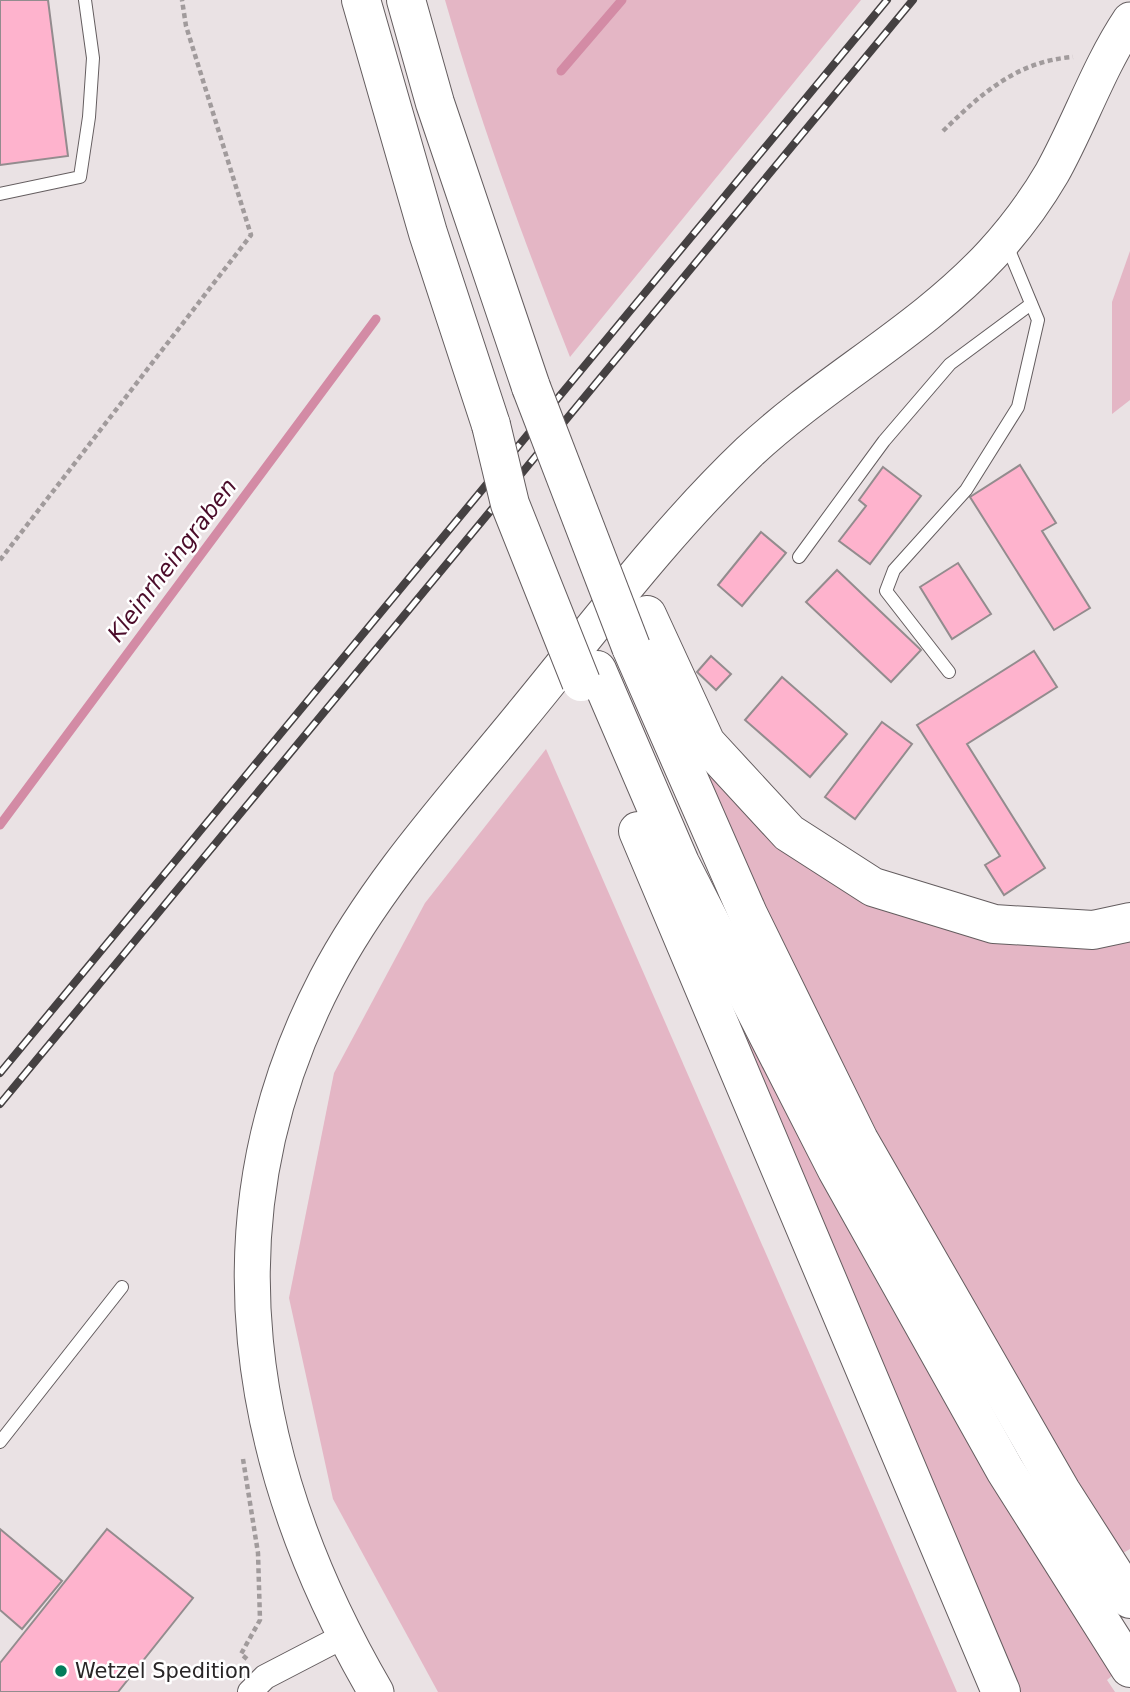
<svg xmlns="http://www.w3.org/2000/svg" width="1130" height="1692" font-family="'DejaVu Sans',sans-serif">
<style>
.green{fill:#e4b6c5}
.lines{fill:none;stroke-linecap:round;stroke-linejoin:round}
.stream{stroke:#d38ba5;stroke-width:9}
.building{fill:#feb3cd;stroke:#938c8e;stroke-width:2}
.lane-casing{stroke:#645d5f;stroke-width:14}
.street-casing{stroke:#645d5f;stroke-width:26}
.secondary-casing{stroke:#645d5f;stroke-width:37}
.highway-casing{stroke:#645d5f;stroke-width:40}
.path{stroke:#a19b9c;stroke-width:4.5;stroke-dasharray:5 3.5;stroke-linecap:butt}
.lane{stroke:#fff;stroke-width:12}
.street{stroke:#fff;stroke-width:24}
.secondary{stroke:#fff;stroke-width:35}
.highway{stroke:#fff;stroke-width:38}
.rail-casing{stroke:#454142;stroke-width:8}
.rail{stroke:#fff;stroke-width:5;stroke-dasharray:16;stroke-linecap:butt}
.highway-bridge-casing{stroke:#645d5f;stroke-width:40;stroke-linecap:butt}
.highway-bridge{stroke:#fff;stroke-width:38}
.poi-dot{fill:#017c5a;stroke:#fff;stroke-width:2.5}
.labels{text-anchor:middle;stroke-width:5;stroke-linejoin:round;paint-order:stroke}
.poi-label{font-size:21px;fill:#282526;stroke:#fff;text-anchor:start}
.water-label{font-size:23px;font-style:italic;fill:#4b0c2a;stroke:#fff}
</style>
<rect width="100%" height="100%" fill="#eae2e4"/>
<!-- green -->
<g class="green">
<path d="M445 0H861L570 357C523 239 480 122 445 0Z"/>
<polygon points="1130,251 1130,400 1112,414 1112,302"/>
<polygon points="546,749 957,1692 438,1692 333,1499 289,1298 334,1073 425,903"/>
<path d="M698 757 805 864 1130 937V1549L1123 1553C1026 1400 935 1244 852 1084 796 977 747 867 698 757Z"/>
<polygon points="702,952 872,1273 977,1458 1113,1675 1107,1680 1115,1692 1015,1692"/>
</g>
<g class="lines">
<!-- stream -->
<g class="stream">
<polyline points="561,71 622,0"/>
<polyline points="0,825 376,319"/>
</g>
</g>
<!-- building -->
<g class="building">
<polygon points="0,0 48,0 68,156 0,165"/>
<polygon points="1020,465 1056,523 1042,531 1090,608 1054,630 970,497"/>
<polygon points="883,467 921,496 870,564 839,541 866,506 859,500"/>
<polygon points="761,532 786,553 742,606 718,585"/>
<polygon points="958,563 991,614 952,639 920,587"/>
<polygon points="837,570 921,650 891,682 806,602"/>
<polygon points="1034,651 1057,687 967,744 1045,868 1004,895 985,865 1000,856 917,725"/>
<polygon points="711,656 731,674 716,690 697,672"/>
<polygon points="782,677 847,734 810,777 745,720"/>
<polygon points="882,722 912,744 855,819 825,797"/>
<polygon points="0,1529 62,1581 22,1629 0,1610"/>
<polygon points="107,1529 193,1598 118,1692 0,1692 0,1663"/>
</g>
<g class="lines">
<!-- lane casing -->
<g class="lane-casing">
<g id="lane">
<polyline points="0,194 80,177 89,117 93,58 85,0"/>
<polyline points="799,557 884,441 950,364 1031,304"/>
<polyline points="949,672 886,591 894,570 966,490 1018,407 1038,320 1006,243"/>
<polyline points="0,1442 122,1287"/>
</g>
</g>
<!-- street casing -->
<g class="street-casing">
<polyline id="street" points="250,1692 265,1677 344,1636"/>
</g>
<!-- secondary casing -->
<g class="secondary-casing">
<path id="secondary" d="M376 1692C245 1467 202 1219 326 980 376 884 451 802 518 720 593 629 664 533 749 452 825 381 921 331 992 254 1015 229 1035 202 1052 173 1080 123 1098 68 1130 20"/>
</g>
<!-- highway casing -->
<g class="highway-casing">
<g id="highway">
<polyline points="361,0 428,233 491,425"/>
<polyline points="406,0 435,103 531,387"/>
<polyline points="647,615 706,743 789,833 873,887 994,924 1093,930 1130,922"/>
<polyline points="631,647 748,914 859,1140 1061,1491 1130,1599"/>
<polyline points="597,670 680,863 837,1170 1005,1470 1130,1668"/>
<polyline points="638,831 1001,1692"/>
</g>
</g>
<!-- path -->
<g class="path">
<path d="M943 131C981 94 1017 61 1073 57"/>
<polyline points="0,560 251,235 186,26 182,0"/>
<polyline points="243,1459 258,1553 260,1620 241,1654 247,1659"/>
</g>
<!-- lane -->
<use href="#lane" class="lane"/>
<!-- street -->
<use href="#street" class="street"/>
<!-- secondary -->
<use href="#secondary" class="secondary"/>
<!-- highway -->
<use href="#highway" class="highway"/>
<!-- rail casing -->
<g class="rail-casing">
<g id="rail">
<polyline points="0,1073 887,0"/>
<polyline points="0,1104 913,0"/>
</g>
</g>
<!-- rail -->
<use href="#rail" class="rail"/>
<!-- highway-bridge casing -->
<g class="highway-bridge-casing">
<g id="highway-bridge">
<polyline points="531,387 631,647"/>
<polyline points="491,425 510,504 581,682"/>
</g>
</g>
<!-- highway-bridge -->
<use href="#highway-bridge" class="highway-bridge"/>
</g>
<!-- markers -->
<circle class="poi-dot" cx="61" cy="1671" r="7"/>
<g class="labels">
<!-- poi labels -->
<g class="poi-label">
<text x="75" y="1678">Wetzel Spedition</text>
</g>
<!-- water labels -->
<g class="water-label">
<text transform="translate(172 560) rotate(-53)" y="8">Kleinrheingraben</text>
</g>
</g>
</svg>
